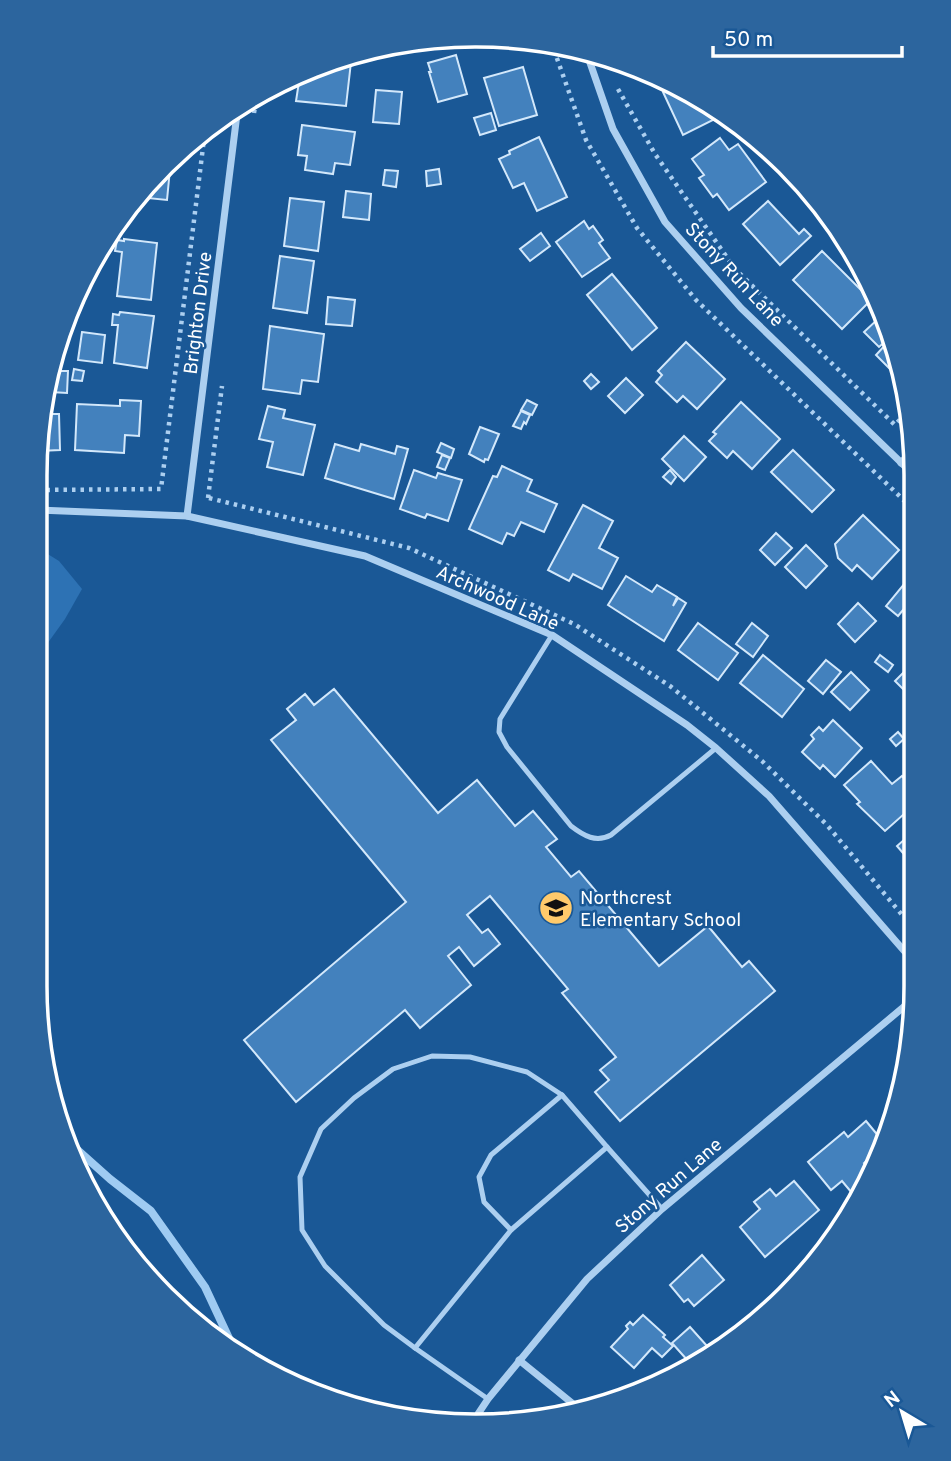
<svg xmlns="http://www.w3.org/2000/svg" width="951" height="1461" font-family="Overpass,sans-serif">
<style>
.green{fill:#2d72b4}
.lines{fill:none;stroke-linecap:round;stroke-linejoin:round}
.stream{stroke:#9fcbf2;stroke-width:8}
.building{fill:#4381bd;stroke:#d3e8fb;stroke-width:2}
.path{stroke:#accff0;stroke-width:4.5;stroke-dasharray:3.5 5;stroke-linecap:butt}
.lane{stroke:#accff0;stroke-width:5}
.street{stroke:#accff0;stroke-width:7}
.labels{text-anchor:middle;stroke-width:5;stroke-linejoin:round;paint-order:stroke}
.street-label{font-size:19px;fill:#fff;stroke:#1a5896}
.poi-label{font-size:19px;fill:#fff;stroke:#1a5896;text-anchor:start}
.rim{fill:none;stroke:#fff;stroke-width:3.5}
</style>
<rect width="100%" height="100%" fill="#1a5896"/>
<!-- green -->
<g class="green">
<polygon points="38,548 59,561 82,589 65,619 37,658"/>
<polygon points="101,1213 143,1252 135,1258 109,1231"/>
</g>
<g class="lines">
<!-- stream -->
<polyline class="stream" points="63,1137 110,1179 151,1211 205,1287 234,1349"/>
</g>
<!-- building -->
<g class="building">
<polygon points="456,55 467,94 438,102 429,72 431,72 428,63"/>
<polygon points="351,62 346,106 296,101 300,75"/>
<polygon points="523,67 537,115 499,126 484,78"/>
<polygon points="669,88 719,117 683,135 663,92"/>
<polygon points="376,90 402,92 399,124 373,122"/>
<polygon points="491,113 496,130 480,135 474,118"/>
<polygon points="302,125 355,132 350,165 335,163 333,174 305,170 307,156 298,155"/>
<polygon points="539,137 567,197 537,211 524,183 513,188 499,159 510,154 509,151"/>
<polygon points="720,138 729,150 738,144 766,182 729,210 717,194 713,197 699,178 704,175 692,159"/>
<polygon points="776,158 785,170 781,173 772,161"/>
<polygon points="166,169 170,169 167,200 137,197 144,185"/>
<polygon points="439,169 441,184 427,186 426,171"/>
<polygon points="385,170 398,171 396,187 383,185"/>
<polygon points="346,191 371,194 369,220 343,217"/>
<polygon points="290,198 324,202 318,251 284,246"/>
<polygon points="768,201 799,234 804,229 811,236 780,265 743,224"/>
<polygon points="584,221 589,229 593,226 603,240 599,243 610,258 582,277 556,242"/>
<polygon points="115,232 112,249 105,248"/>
<polygon points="541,233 550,246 530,261 520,249"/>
<polygon points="124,239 157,243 151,300 117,296 122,252 115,251 117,240 124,241"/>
<polygon points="822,251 871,300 842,329 793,280"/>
<polygon points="280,256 314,261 307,313 273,308"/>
<polygon points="612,274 657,328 632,350 587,295"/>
<polygon points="328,297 355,300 352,326 326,324"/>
<polygon points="120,312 154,316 147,368 114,363 118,325 112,325 113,314 119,315"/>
<polygon points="880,317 887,340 879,347 864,332"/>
<polygon points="270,326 324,334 318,382 302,380 300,394 263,389"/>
<polygon points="82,332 105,335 102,363 78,360"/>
<polygon points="686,342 725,379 697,409 683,396 677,402 656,382 662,375 658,371"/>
<polygon points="887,343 896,375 876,355"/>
<polygon points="74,369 84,371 82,381 72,380"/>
<polygon points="51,371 68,371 67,393 51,392"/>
<polygon points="591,374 599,382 591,389 584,381"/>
<polygon points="626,378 643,395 625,413 608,396"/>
<polygon points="120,400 141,401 139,436 125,435 124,453 75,450 77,404 120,406"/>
<polygon points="527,400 537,405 532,415 521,410"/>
<polygon points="741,402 780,439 752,469 733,451 727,458 709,441 716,434 713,432"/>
<polygon points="268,406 285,410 283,418 315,425 303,475 267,467 273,442 259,439"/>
<polygon points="521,411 530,415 526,424 524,422 521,429 513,426"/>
<polygon points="40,414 59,414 60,450 39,451"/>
<polygon points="480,427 499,434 488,460 485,459 484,462 469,454"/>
<polygon points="684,436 706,457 684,481 662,459"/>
<polygon points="441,443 454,449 451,458 437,452"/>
<polygon points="335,444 359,451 361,444 395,454 397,446 408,449 394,499 325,478"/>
<polygon points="793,450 834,490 812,512 771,472"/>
<polygon points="442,455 450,458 445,470 437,467"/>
<polygon points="502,466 532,480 527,491 557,504 544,532 521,522 514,536 507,533 502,544 469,529 493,476 497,477"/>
<polygon points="414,470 436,478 438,473 462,480 448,521 427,514 425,518 400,509"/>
<polygon points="670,470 676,477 671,484 663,477"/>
<polygon points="583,505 613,521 599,548 618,558 602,589 573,574 569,581 548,570"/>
<polygon points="863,515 899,550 872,579 857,565 852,571 838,558 835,544"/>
<polygon points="776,533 792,548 775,565 760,550"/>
<polygon points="806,545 827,566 806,588 785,567"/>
<polygon points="914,572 914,620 903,610 898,616 886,606"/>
<polygon points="626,576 652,592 657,585 677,597 673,606 678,598 686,603 664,641 608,605"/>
<polygon points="858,603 876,621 855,642 838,624"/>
<polygon points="698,623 738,653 718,680 678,650"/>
<polygon points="752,623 768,636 753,657 736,644"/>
<polygon points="763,655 804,689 782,717 740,683"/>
<polygon points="880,655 893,665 888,672 875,662"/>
<polygon points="826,660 841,672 823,694 808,681"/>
<polygon points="914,662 914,697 912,698 895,681"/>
<polygon points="851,672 869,690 850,710 831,692"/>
<polygon points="334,689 438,813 477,780 515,826 533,811 557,839 546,847 571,877 579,871 659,966 708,926 742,967 749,961 775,991 620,1121 595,1092 609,1080 600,1070 616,1057 562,993 568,989 490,896 467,915 482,933 488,929 500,944 474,966 459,947 448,956 471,985 420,1028 405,1010 296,1102 244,1040 406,902 271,740 296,720 287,709 305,694 314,705"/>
<polygon points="833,720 862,748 835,777 823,765 820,769 802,752 814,739 811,735 819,727 823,731"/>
<polygon points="898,732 904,739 896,746 890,739"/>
<polygon points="871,761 892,784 902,776 913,790 913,797 908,802 912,807 885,831 857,804 860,802 844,785"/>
<polygon points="913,832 913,873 907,862 909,860 897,846"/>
<polygon points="866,1121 885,1144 864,1163 871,1172 866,1181 852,1193 842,1181 831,1190 808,1162 844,1132 848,1137"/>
<polygon points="794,1181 819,1210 765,1257 740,1227 760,1209 754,1202 770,1189 776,1196"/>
<polygon points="702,1255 724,1280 694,1306 688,1299 684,1302 670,1285"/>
<polygon points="643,1315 665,1335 663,1337 673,1346 662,1357 652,1348 634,1368 611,1347 628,1329 626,1326 630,1322 633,1325"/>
<polygon points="690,1327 707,1346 689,1362 672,1343"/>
</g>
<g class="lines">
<!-- path -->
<g class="path">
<polyline points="554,50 586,140 637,228 696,300 915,511"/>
<polyline points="618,89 655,154 735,269 895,425 906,413"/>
<polyline points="254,113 256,100"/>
<polyline points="38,490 161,489 204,139"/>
<polyline points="208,498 222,386"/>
<polyline points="209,498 409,548 574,624 670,686 762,761 827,825 913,928"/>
</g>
<!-- lane -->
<g class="lane">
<path d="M552 635 500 719 499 732 507 747 571 826C584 836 596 843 611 835L716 748"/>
<polyline points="511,1230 484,1202 479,1177 491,1155 562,1095"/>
<polyline points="415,1348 384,1325 325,1266 302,1230 300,1177 321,1129 354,1098 393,1069 432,1056 470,1057 527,1072 562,1095 607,1147"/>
<polyline points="488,1399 415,1348 511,1230 607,1147 662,1209"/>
</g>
<!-- street -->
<g class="street">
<polyline points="587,54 613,129 665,222 741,308 915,476"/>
<polyline points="901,463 915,447"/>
<polyline points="38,510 187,516 365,556 552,635 687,725 716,748 769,796 913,961"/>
<polyline points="187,516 237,114"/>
<polyline points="519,1360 583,1412"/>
<polyline points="472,1423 488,1399 587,1279 662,1209 912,1000"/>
</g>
</g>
<!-- icons -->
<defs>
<g id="school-disc" transform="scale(1.75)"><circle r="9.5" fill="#ffca6b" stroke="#1a5896"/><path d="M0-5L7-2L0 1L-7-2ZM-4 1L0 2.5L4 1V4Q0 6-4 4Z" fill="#111"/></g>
</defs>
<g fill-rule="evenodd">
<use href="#school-disc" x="556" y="908"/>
</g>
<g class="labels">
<!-- street labels -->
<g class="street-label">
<text transform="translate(735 274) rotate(47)" y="7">Stony Run Lane</text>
<text transform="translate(197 313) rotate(-83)" y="7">Brighton Drive</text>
<text transform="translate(498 597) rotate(24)" y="7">Archwood Lane</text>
<text transform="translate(668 1185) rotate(-41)" y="7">Stony Run Lane</text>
</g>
<!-- poi labels -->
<g class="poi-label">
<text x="580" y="904">Northcrest<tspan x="580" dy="22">Elementary School</tspan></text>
</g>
</g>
<!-- crop -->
<path d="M0 0H951V1461H0ZM475 47H476A428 428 0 0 1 904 475V986A428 428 0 0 1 476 1414H475A428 428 0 0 1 47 986V475A428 428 0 0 1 475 47Z" fill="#2c659e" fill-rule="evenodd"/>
<path class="rim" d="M475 47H476A428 428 0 0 1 904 475V986A428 428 0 0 1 476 1414H475A428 428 0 0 1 47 986V475A428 428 0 0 1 475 47Z"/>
<!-- north arrow -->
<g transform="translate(902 1412) rotate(322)" stroke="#1a5896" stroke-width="5" paint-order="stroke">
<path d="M0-5L12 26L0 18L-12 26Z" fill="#ffffff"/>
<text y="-10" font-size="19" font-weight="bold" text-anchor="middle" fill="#ffffff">N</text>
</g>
<!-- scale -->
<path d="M713 46v10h189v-10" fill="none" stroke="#ffffff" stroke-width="3.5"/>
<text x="724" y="46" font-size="21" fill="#ffffff" stroke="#1a5896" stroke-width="5" paint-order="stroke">50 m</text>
</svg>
